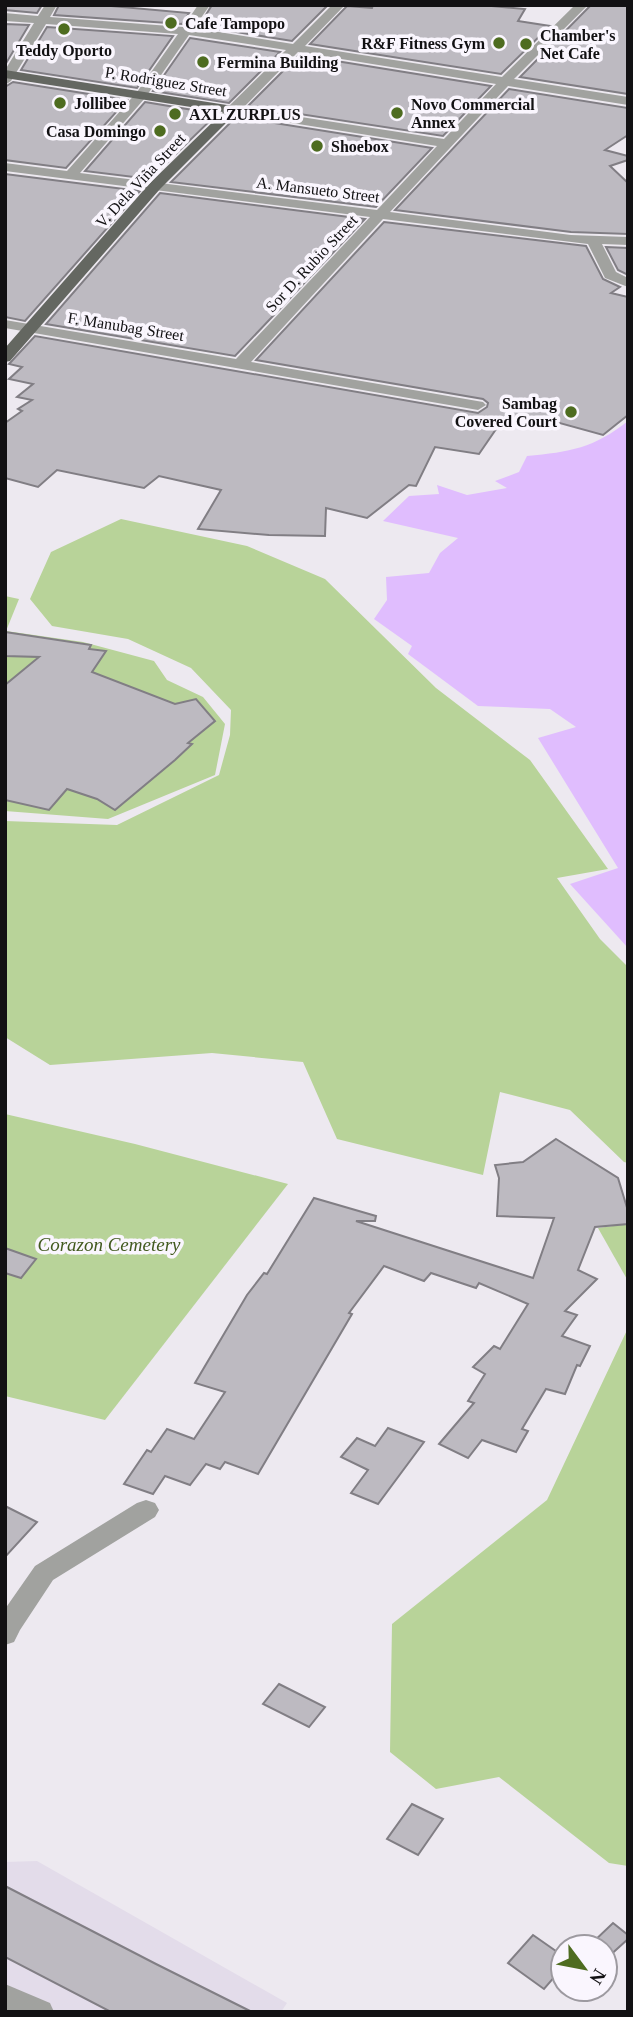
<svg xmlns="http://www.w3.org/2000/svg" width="633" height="2017" font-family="Georgia,serif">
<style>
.built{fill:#e3dcea}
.green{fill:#b8d399}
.water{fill:#e0bdfe}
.building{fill:#bdbac1;stroke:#817e84;stroke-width:2}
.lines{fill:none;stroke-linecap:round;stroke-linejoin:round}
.minor{fill:#a1a29f;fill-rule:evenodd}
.major{fill:#646761;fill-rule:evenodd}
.poi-dot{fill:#4e6c20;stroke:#faf6fe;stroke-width:2.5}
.labels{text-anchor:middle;stroke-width:7;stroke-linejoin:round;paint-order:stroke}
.far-poi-label{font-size:16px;font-weight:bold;fill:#121113;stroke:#faf6fe;text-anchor:start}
.far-street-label{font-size:16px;fill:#121113;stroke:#faf6fe}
.park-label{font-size:19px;font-style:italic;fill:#425a1f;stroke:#faf6fe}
</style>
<rect width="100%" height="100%" fill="#ede9f0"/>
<!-- built -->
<polygon class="built" points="37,1861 287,2003 281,2012 5,2012 5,1862"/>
<!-- green -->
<g class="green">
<polygon points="121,519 247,546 325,579 436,688 530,760 608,869 557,878 600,939 628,967 628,1163 624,1162 570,1110 500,1092 483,1175 337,1139 303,1062 212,1053 50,1065 5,1037 5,821 117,825 219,775 230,735 231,710 191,668 128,639 52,626 30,599 51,552"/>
<polygon points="5,596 19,599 6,631 83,642 154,661 167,680 203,697 225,724 215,775 108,819 5,811"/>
<polygon points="5,1114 135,1144 288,1184 105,1420 5,1396"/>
<polygon points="628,1224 628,1281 598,1228"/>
<polygon points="628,1328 628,1866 609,1863 499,1777 436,1789 390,1752 392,1624 547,1500"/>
</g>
<!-- water -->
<path class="water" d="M628 421V948L570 884 618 868 538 738 576 727 550 709 478 706 408 654 412 646 374 619 387 600 386 577 429 573 440 553 458 538 383 521 409 496 439 494 437 485 467 495 507 488 495 481 519 472 527 456C570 452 594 448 628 421Z"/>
<!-- building -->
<g class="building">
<polygon points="5,5 42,5 37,13 5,10"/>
<polygon points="59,5 100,5 189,13 182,24 54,15"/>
<polygon points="212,5 328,5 292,41 199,26"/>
<polygon points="373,5 481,5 525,9 518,21 550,26 501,74 310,44 347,6 372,8"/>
<polygon points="591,5 628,5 628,94 520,77"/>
<polygon points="5,24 29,25 5,65"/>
<polygon points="47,27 173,36 137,88 21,70"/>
<polygon points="190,38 280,52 229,103 153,91"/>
<polygon points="299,55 491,86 443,136 248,106"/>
<polygon points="13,82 127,100 66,168 5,160 5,87"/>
<polygon points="509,89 628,108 628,135 605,150 628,156 628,160 610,166 628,183 628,234 571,232 395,210"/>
<polygon points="145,102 217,114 150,179 85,171"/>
<polygon points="236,117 432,148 376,207 171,182"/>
<polygon points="5,174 140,191 25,321 5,317"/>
<polygon points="160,193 365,219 235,356 46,324"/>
<polygon points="384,222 586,246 603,279 620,287 611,293 628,297 628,415 603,435 538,417 524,428 501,422 479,454 435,447 416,486 409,485 367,518 326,508 325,536 269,535 198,529 221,490 159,476 144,488 57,470 38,487 5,478 5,423 22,411 18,409 32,400 17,397 33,384 9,379 22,367 9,364 35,336 478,413 487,407 488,403 483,399 256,360"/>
<polygon points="606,247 628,248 628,275 618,270"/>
<polygon points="5,632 91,645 89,649 106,651 92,672 175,704 196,699 215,721 188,743 192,744 175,760 115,810 97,799 67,789 49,810 5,800 5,685 39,657 5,656"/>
<polygon points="556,1139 618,1178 628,1211 628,1224 595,1227 578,1270 597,1279 565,1311 577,1315 562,1336 590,1346 580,1366 577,1365 565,1394 546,1389 522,1429 528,1431 516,1452 482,1440 468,1458 439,1444 474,1403 468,1401 485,1374 473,1367 494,1346 500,1349 528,1304 479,1283 476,1288 431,1273 424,1281 384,1266 349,1313 352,1314 258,1474 225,1462 220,1469 206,1464 190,1485 165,1476 153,1494 124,1484 147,1450 151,1452 167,1429 194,1439 225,1392 195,1383 247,1295 264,1273 267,1274 314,1198 376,1216 375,1221 356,1221 533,1278 554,1218 497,1216 499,1178 495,1165 523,1162"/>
<polygon points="5,1248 36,1259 21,1278 5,1273"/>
<polygon points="388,1428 424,1442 378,1504 351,1493 368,1470 341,1457 357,1438 375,1446"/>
<polygon points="5,1506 37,1522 5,1557"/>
<polygon points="279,1684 325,1707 309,1727 263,1704"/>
<polygon points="412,1804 443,1819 418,1855 387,1839"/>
<polygon points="5,1886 156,1964 252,2012 111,2012 5,1957"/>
<polygon points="613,1923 628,1935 628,1939 607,1958 605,1947 594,1947 591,1944"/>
<polygon points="533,1935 563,1956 563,1967 544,1989 508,1963"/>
</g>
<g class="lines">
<!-- minor -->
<g class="minor">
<path d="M45 5H57L50 17 183 27 198 5H210L194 28 293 44 332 5H345L305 46 502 77 575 5H588L514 79 628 97V105L508 86 390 212 571 235 628 237V245L602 244 616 272 628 278V287L605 278 588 244 383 219 251 362 483 402 486 405 478 410 5 328V320L236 359 370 217 5 171V163L67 171 137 92 178 34 46 24 11 81 5 85V70L34 23 5 21V13L38 16ZM189 35 286 50 228 107V113L437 146 377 210 80 173 145 98ZM298 52 496 84 444 139 243 108Z"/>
<polygon points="146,1500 155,1503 159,1510 155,1517 53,1580 20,1630 14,1642 5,1645 5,1609 35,1566 137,1503"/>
<polygon points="5,1984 50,2003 54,2012 5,2011"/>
</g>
<!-- major -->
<polygon class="major" points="5,70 233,106 239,110 160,189 10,361 5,362 5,348 150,183 223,112 5,78"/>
</g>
<!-- markers -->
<g class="poi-dot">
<circle cx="171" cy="23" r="7"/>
<circle cx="64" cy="29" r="7"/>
<circle cx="499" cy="43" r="7"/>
<circle cx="526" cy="44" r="7"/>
<circle cx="203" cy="62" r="7"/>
<circle cx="60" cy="103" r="7"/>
<circle cx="397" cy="113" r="7"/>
<circle cx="175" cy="114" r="7"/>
<circle cx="160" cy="131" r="7"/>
<circle cx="317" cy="146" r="7"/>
<circle cx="571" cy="412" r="7"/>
</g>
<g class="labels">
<!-- far-poi labels -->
<g class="far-poi-label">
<text x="185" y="29">Cafe Tampopo</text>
<text x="540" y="41">Chamber's<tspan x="540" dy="18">Net Cafe</tspan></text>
<text x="485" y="49" text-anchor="end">R&amp;F Fitness Gym</text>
<text x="64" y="56" text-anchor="middle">Teddy Oporto</text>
<text x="217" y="68">Fermina Building</text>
<text x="74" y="109">Jollibee</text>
<text x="411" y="110">Novo Commercial<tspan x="411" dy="18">Annex</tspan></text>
<text x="189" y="120">AXL ZURPLUS</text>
<text x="146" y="137" text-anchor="end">Casa Domingo</text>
<text x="331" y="152">Shoebox</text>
<text x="557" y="409" text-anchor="end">Sambag<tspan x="557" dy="18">Covered Court</tspan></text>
</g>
<!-- far-street labels -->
<g class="far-street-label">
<text transform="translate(166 81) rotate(9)" y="6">P. Rodriguez Street</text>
<text transform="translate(140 180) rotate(-47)" y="6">V. Dela Viña Street</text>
<text transform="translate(318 189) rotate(7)" y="6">A. Mansueto Street</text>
<text transform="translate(311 263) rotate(-47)" y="6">Sor D. Rubio Street</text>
<text transform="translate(126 326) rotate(9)" y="6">F. Manubag Street</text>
</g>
<!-- park labels -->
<g class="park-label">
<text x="109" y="1251">Corazon Cemetery</text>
</g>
</g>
<!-- border -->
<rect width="633" height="2017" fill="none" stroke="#121113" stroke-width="14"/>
<!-- north arrow -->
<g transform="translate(584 1968) rotate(122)"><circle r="33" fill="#faf6fe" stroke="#9d9aa0" stroke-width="2"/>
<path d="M0-5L12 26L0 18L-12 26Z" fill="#4e6c20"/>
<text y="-10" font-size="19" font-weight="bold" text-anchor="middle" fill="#121113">N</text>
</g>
</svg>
